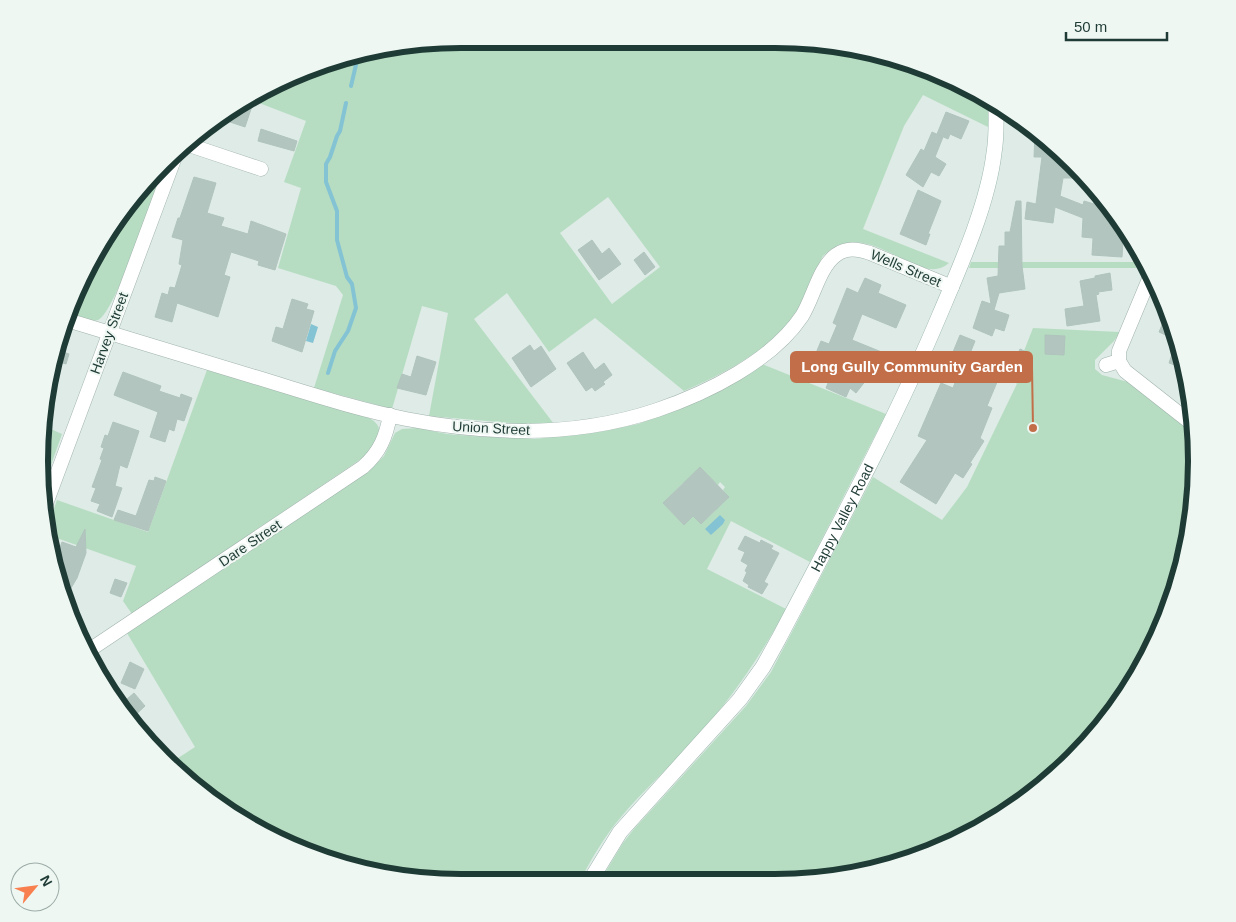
<svg xmlns="http://www.w3.org/2000/svg" width="1236" height="922" font-family="Helvetica,sans-serif">
<style>
.green{fill:#b6ddc2;fill-rule:evenodd}
.water{fill:#83c3d3}
.lines{fill:none;stroke-linecap:round;stroke-linejoin:round}
.stream{stroke:#83c3d3;stroke-width:4}
.building{fill:#b3c5bf;stroke:#b0c4bd}
.street-casing{stroke:#a1b3ad;stroke-width:15}
.secondary-casing{stroke:#9db7ae;stroke-width:16}
.street{stroke:#fff;stroke-width:14}
.secondary{stroke:#fff;stroke-width:15}
.labels{text-anchor:middle;stroke-width:4;stroke-linejoin:round;paint-order:stroke}
.street-label{font-size:14px;fill:#1f3b35;stroke:#eff7f3}
.rim{fill:none;stroke:#1f3b35;stroke-width:6}
.leader{fill:none;stroke:#c26e48;stroke-width:2}
.callout-dot{fill:#c26e48;stroke:#eff7f3;stroke-width:2}
.callout{fill:#c26e48;stroke:#c26e48;stroke-width:2}
.callout-label{font-size:15px;text-anchor:middle;font-weight:bold;fill:#fff}
</style>
<rect width="100%" height="100%" fill="#deebe6"/>
<!-- green -->
<g class="green">
<path d="M461 39 802 40 884 53 988 100V127L923 95 904 126 863 229 949 263C918 291 868 212 823 256 814 271 810 289 801 305 777 347 727 372 684 391L595 318 549 352 507 293 474 319 554 424H521L429 416 448 313 422 306 392 409 314 388 343 295 336 286 278 268 301 188 284 182 306 121 246 98 351 53ZM608 197 660 267 612 304 560 233Z"/>
<path d="M164 166C155 190 116 312 98 320 90 323 77 316 69 314L82 274 144 182Z"/>
<polygon points="971,262 1146,262 1147,264 1146,268 969,268"/>
<polygon points="1033,328 1120,332 1114,341 1095,360 1095,369 1102,375 1128,382 1196,436 1194,516 1175,597 1141,672 1092,740 1032,796 936,851 830,880 600,881 623,843 634,829 746,706 771,672 873,477 942,520 967,487 1031,355 1024,351"/>
<path d="M762 364 886 414 810 562 731 521 707 569 786 609C760 657 731 699 694 740 669 768 640 793 616 823 602 841 590 861 580 881L433 882 351 869 250 827 183 779 169 764 195 747 127 633 369 471 384 456 395 433 402 429 417 428 447 434 470 436 534 439 599 432 638 424 663 415ZM700 467 708 475 704 480 706 482 710 478 718 485 720 482 725 487 723 490 729 497 720 506 716 502 712 506 716 510 701 524 693 516 684 525 663 503 683 483 694 481 690 477Z"/>
<path d="M207 370 369 418C390 429 374 445 364 457L132 614 123 601 136 566 51 536 48 525 57 500 148 532Z"/>
<polygon points="44,426 62,434 41,493 40,489"/>
</g>
<!-- water -->
<g class="water">
<polygon points="311,324 318,327 313,343 306,341"/>
<polygon points="720,515 725,520 723,524 711,535 705,529"/>
</g>
<g class="lines">
<!-- stream -->
<g class="stream">
<polyline points="351,86 359,52"/>
<polyline points="328,373 335,351 348,331 356,308 352,284 347,277 337,240 337,211 326,182 326,164 330,157 337,136 340,131 346,103"/>
</g>
</g>
<!-- building -->
<g class="building">
<polygon points="242,102 252,106 245,127 230,122 232,116 227,114"/>
<polygon points="946,112 969,121 961,139 950,134 948,139 937,134"/>
<polygon points="261,129 297,141 294,151 258,141"/>
<polygon points="932,132 943,137 935,157 946,164 939,176 931,172 923,187 906,175 921,149 924,151"/>
<polygon points="1035,133 1082,178 1063,178 1060,196 1083,205 1084,201 1114,210 1124,227 1122,257 1092,255 1093,238 1082,237 1083,218 1055,207 1053,223 1025,219 1027,202 1036,204 1042,157 1034,157"/>
<polygon points="194,177 216,183 207,213 224,218 221,226 248,234 251,221 286,234 275,270 258,265 259,261 231,252 224,275 230,277 218,317 177,303 172,322 155,317 162,293 168,295 170,287 175,288 182,265 179,264 183,240 172,237 178,218 180,218"/>
<polygon points="918,190 941,201 928,234 930,234 926,245 900,234"/>
<polygon points="1016,201 1021,201 1022,266 1025,289 999,293 994,310 1009,315 1004,331 995,328 992,336 973,328 982,301 991,304 987,278 998,276 999,246 1005,246 1005,232 1010,232"/>
<polygon points="592,240 602,254 609,248 621,264 599,280 578,250"/>
<polygon points="644,252 655,267 645,275 634,260"/>
<polygon points="1110,273 1112,290 1098,292 1099,294 1096,295 1100,321 1067,326 1065,309 1084,306 1080,281 1095,278 1095,276"/>
<polygon points="865,278 881,285 878,293 906,305 896,328 862,314 852,340 884,353 879,367 877,366 856,393 850,388 846,397 826,388 830,378 809,370 821,341 829,344 837,325 833,323 847,288 858,293"/>
<polygon points="292,299 308,304 306,309 314,311 302,352 272,341 276,327 283,329"/>
<polygon points="1168,311 1183,352 1186,369 1169,363 1177,340 1159,332"/>
<polygon points="960,335 975,341 969,356 984,362 982,367 1000,375 987,406 992,408 980,438 984,441 970,463 972,464 963,478 955,473 936,504 900,482 927,440 918,436 941,383 953,388 965,357 953,352"/>
<polygon points="1045,335 1065,336 1064,355 1045,354"/>
<polygon points="530,345 534,351 541,346 556,369 531,387 512,358"/>
<polygon points="1020,349 1031,354 1017,383 1006,378"/>
<polygon points="57,350 69,354 66,364 53,360"/>
<polygon points="583,352 595,370 604,363 612,375 603,382 605,384 595,391 592,387 586,391 567,363"/>
<polygon points="417,356 436,362 426,395 397,388 402,374 411,377"/>
<polygon points="123,372 161,386 159,391 180,398 181,394 192,398 184,421 177,419 174,431 169,429 165,442 150,437 158,412 114,395"/>
<polygon points="113,422 139,431 127,468 120,465 115,486 122,488 112,517 97,511 100,504 91,501 96,488 92,487 102,460 100,459 104,448 101,447 105,435 108,436"/>
<polygon points="700,467 729,497 701,524 693,516 684,525 663,503"/>
<polygon points="155,477 166,481 148,531 114,520 118,510 136,516 149,480 154,481"/>
<polygon points="85,529 86,553 77,578 65,598 56,558 62,542 76,547"/>
<polygon points="745,536 760,543 761,540 773,546 771,549 779,553 764,582 768,584 762,594 748,587 749,585 743,581 747,572 745,571 748,565 741,561 745,552 738,549"/>
<polygon points="115,579 127,583 121,597 110,593"/>
<polygon points="130,662 144,669 135,689 121,683"/>
<polygon points="134,693 145,706 129,721 119,706"/>
</g>
<g class="lines">
<!-- street casing -->
<g class="street-casing">
<g id="street">
<polyline points="189,145 261,169"/>
<polyline points="1152,272 1119,351 1119,361 1125,371 1195,426"/>
<path d="M67 320C129 339 192 358 255 377 305 392 355 409 406 419 488 435 577 437 657 410 707 393 772 361 802 316 813 299 819 267 836 255 847 247 858 249 870 253L952 287"/>
<polyline points="1106,365 1119,361"/>
<polyline points="44,509 175,157"/>
<path d="M88 651 363 467C380 452 386 437 390 415"/>
</g>
</g>
<!-- secondary casing -->
<g class="secondary-casing">
<g id="secondary">
<path id="s1" d="M590 881 620 832 740 699 763 667 778 640C834 533 893 426 940 314 960 267 988 204 994 153 997 136 996 120 996 104"/>
</g>
</g>
<!-- street -->
<use href="#street" class="street"/>
<!-- secondary -->
<use href="#secondary" class="secondary"/>
</g>
<g class="labels">
<!-- street labels -->
<g class="street-label">
<text transform="translate(906 268) rotate(23)" y="5">Wells Street</text>
<text transform="translate(109 333) rotate(-70)" y="5">Harvey Street</text>
<text transform="translate(491 428) rotate(3)" y="5">Union Street</text>
<text dy="5" stroke="none"><textPath href="#s1" startOffset="445">Happy Valley Road</textPath></text>
<text transform="translate(250 543) rotate(-34)" y="5">Dare Street</text>
</g>
</g>
<!-- crop -->
<path d="M0 0H1236V922H0ZM461 48H775A413 413 0 0 1 1188 461V461A413 413 0 0 1 775 874H461A413 413 0 0 1 48 461V461A413 413 0 0 1 461 48Z" fill="#eff7f3" fill-rule="evenodd"/>
<path class="rim" d="M461 48H775A413 413 0 0 1 1188 461V461A413 413 0 0 1 775 874H461A413 413 0 0 1 48 461V461A413 413 0 0 1 461 48Z"/>
<!-- callouts -->
<path class="leader" d="M1033 428L1032 367"/>
<circle class="callout-dot" cx="1033" cy="428" r="5"/>
<rect class="callout" x="791" y="352" width="241" height="30" rx="5"/>
<g class="callout-label">
<text x="912" y="372">Long Gully Community Garden</text>
</g>
<!-- north arrow -->
<g transform="translate(35 887) rotate(61)"><circle r="24" fill="#eff7f3" stroke="#9caca7"/>
<path d="M0-4L9 19L0 12L-9 19Z" fill="#f87f4e"/>
<text y="-8" font-size="14" font-weight="bold" text-anchor="middle" fill="#1f3b35">N</text>
</g>
<!-- scale -->
<path d="M1066 32v8h101v-8" fill="none" stroke="#1f3b35" stroke-width="2.5"/>
<text x="1074" y="32" font-size="15" fill="#1f3b35" stroke="#eff7f3" stroke-width="4" paint-order="stroke">50 m</text>
</svg>
